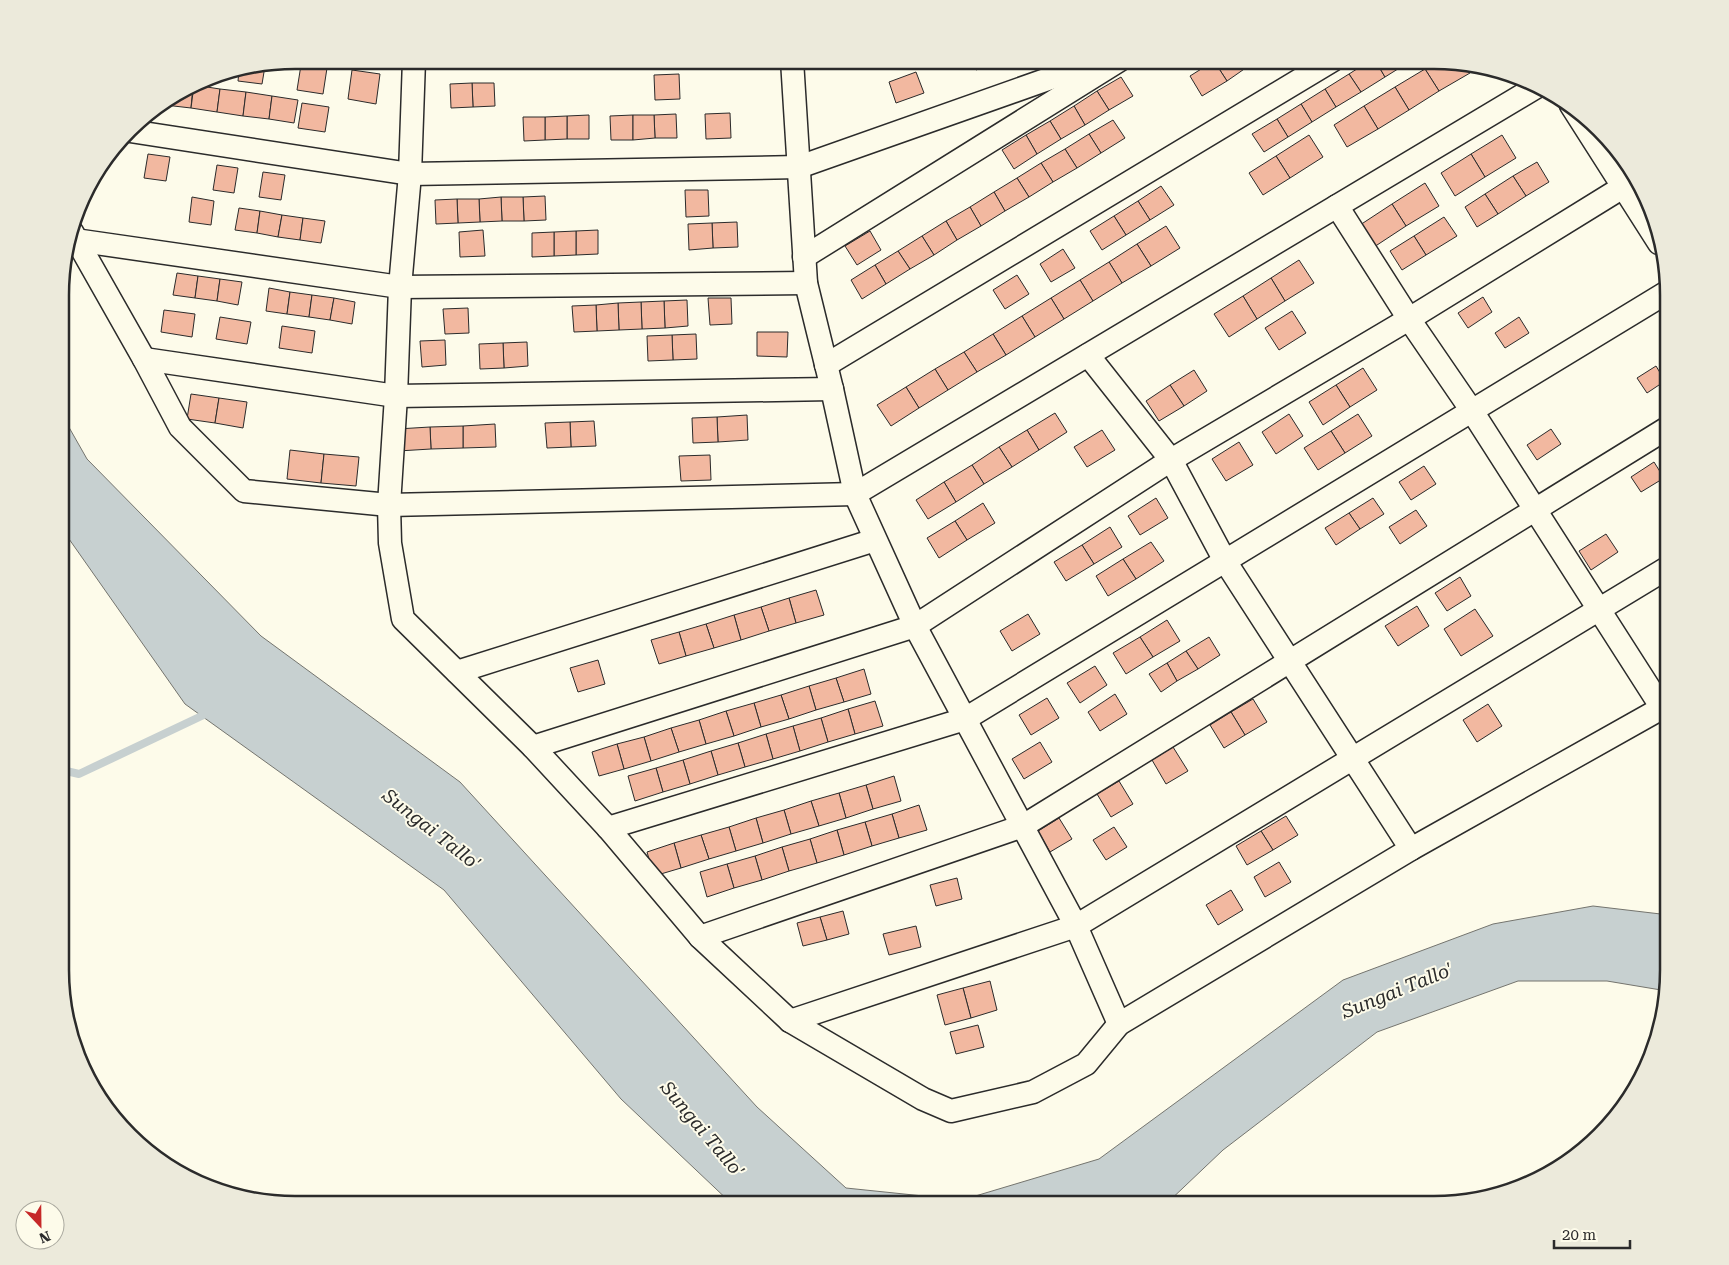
<svg xmlns="http://www.w3.org/2000/svg" width="1729" height="1265" font-family="'Roboto Serif',serif">
<style>
.water{fill:#c7d0d0;stroke:#74746e}
.lines{fill:none;stroke-linecap:round;stroke-linejoin:round}
.stream{stroke:#c7d0d0;stroke-width:8}
.building{fill:#f2b8a0;stroke:#2b2b2b}
.street-casing{stroke:#2b2b2b;stroke-width:25}
.street{stroke:#fdfbea;stroke-width:22}
.labels{text-anchor:middle;stroke-width:4;stroke-linejoin:round;paint-order:stroke}
.water-label{font-size:19px;font-style:italic;fill:#2b2b2b;stroke:#fdfbea}
.rim{fill:none;stroke:#2b2b2b;stroke-width:2.5}
</style>
<rect width="100%" height="100%" fill="#fdfbea"/>
<!-- water -->
<polygon class="water" points="62,415 87,459 261,636 460,782 757,1107 846,1188 962,1200 1099,1159 1343,980 1493,924 1593,906 1669,915 1667,991 1607,981 1518,981 1377,1032 1223,1150 1165,1205 733,1205 621,1099 444,890 185,704 62,529"/>
<g class="lines">
<!-- stream -->
<polyline class="stream" points="62,770 79,774 210,712"/>
</g>
<!-- building -->
<g class="building">
<polygon points="973,60 1002,60 976,70"/>
<polygon points="1215,60 1247,60 1250,65 1227,81 1214,61"/>
<polygon points="1371,60 1375,60 1385,77 1361,92 1349,74"/>
<polygon points="1375,60 1409,60 1409,62 1385,77"/>
<polygon points="1439,60 1450,60 1465,64 1470,73 1439,91 1425,69"/>
<polygon points="1214,61 1227,81 1202,96 1190,76"/>
<polygon points="301,65 327,68 323,94 297,90"/>
<polygon points="265,66 262,84 238,81 239,71"/>
<polygon points="1425,69 1439,91 1409,110 1395,87"/>
<polygon points="352,70 380,74 376,104 348,99"/>
<polygon points="916,72 924,93 896,103 889,82"/>
<polygon points="679,74 680,99 655,100 654,75"/>
<polygon points="1349,74 1361,92 1336,107 1325,89"/>
<polygon points="1121,77 1133,96 1109,110 1097,91"/>
<polygon points="472,83 494,83 495,106 473,107"/>
<polygon points="472,83 473,107 451,108 450,84"/>
<polygon points="193,85 191,108 165,105 165,102"/>
<polygon points="194,85 220,89 217,112 191,108"/>
<polygon points="1395,87 1409,110 1378,129 1364,106"/>
<polygon points="220,89 246,92 243,116 217,112"/>
<polygon points="1325,89 1336,107 1312,122 1301,104"/>
<polygon points="1097,91 1109,110 1085,125 1074,106"/>
<polygon points="246,92 272,96 269,119 243,116"/>
<polygon points="272,96 298,100 294,123 269,119"/>
<polygon points="302,103 329,107 325,132 298,128"/>
<polygon points="1301,104 1312,122 1288,137 1277,119"/>
<polygon points="1074,106 1085,125 1061,139 1050,121"/>
<polygon points="1364,106 1378,129 1347,147 1334,125"/>
<polygon points="730,113 731,138 706,139 705,114"/>
<polygon points="676,114 677,138 655,138 654,115"/>
<polygon points="589,115 589,139 567,139 567,116"/>
<polygon points="633,115 633,140 611,140 610,116"/>
<polygon points="633,115 654,115 655,138 633,140"/>
<polygon points="567,116 567,139 545,140 545,117"/>
<polygon points="523,117 545,117 545,140 524,141"/>
<polygon points="1277,119 1288,137 1264,152 1252,134"/>
<polygon points="1113,120 1125,138 1101,153 1089,134"/>
<polygon points="1050,121 1061,139 1037,154 1026,135"/>
<polygon points="1089,134 1101,153 1077,168 1065,149"/>
<polygon points="1026,135 1037,154 1014,169 1002,150"/>
<polygon points="1309,135 1323,157 1290,178 1276,156"/>
<polygon points="1502,135 1516,158 1485,177 1471,154"/>
<polygon points="1065,149 1077,168 1053,182 1041,163"/>
<polygon points="148,154 170,157 166,181 144,178"/>
<polygon points="1471,154 1485,177 1455,196 1441,173"/>
<polygon points="1276,156 1290,178 1263,195 1249,173"/>
<polygon points="1537,162 1549,182 1526,196 1513,176"/>
<polygon points="1041,163 1053,182 1029,197 1017,178"/>
<polygon points="217,165 238,168 234,193 213,190"/>
<polygon points="263,172 285,175 281,200 259,197"/>
<polygon points="1513,176 1526,196 1498,214 1485,194"/>
<polygon points="1017,178 1029,197 1005,211 994,192"/>
<polygon points="1425,183 1439,206 1406,226 1392,204"/>
<polygon points="1161,186 1174,205 1150,220 1138,201"/>
<polygon points="685,190 708,190 709,216 686,217"/>
<polygon points="994,192 1005,211 981,226 970,207"/>
<polygon points="1485,194 1498,214 1477,227 1465,207"/>
<polygon points="545,196 546,220 524,221 523,197"/>
<polygon points="192,197 214,201 211,225 189,222"/>
<polygon points="501,197 523,197 524,221 502,221"/>
<polygon points="501,197 502,221 480,222 479,199"/>
<polygon points="457,199 479,199 480,222 458,223"/>
<polygon points="457,199 458,223 436,224 435,200"/>
<polygon points="1138,201 1150,220 1126,235 1114,216"/>
<polygon points="1392,204 1406,226 1374,247 1360,225"/>
<polygon points="970,207 981,226 957,240 946,221"/>
<polygon points="239,208 260,211 257,233 235,230"/>
<polygon points="260,211 282,215 278,237 257,233"/>
<polygon points="282,215 303,218 300,240 278,237"/>
<polygon points="1114,216 1126,235 1102,250 1090,231"/>
<polygon points="1444,217 1457,236 1426,255 1414,236"/>
<polygon points="303,218 325,221 321,243 300,240"/>
<polygon points="946,221 957,240 934,255 922,236"/>
<polygon points="737,222 738,247 713,248 712,223"/>
<polygon points="712,223 713,248 689,250 688,224"/>
<polygon points="1166,226 1180,248 1151,266 1137,244"/>
<polygon points="483,230 485,256 460,257 459,232"/>
<polygon points="598,230 598,254 576,255 576,231"/>
<polygon points="576,231 576,255 554,256 554,232"/>
<polygon points="870,231 881,250 857,265 845,246"/>
<polygon points="554,232 554,256 532,257 532,233"/>
<polygon points="922,236 934,255 910,269 898,251"/>
<polygon points="1414,236 1426,255 1402,270 1390,251"/>
<polygon points="1137,244 1151,266 1122,283 1109,262"/>
<polygon points="1063,249 1075,268 1051,282 1040,264"/>
<polygon points="898,251 910,269 886,284 875,265"/>
<polygon points="1299,260 1314,283 1285,301 1271,278"/>
<polygon points="1109,262 1122,283 1093,301 1080,280"/>
<polygon points="875,265 886,284 862,299 851,280"/>
<polygon points="177,273 198,276 195,298 173,295"/>
<polygon points="1017,275 1029,294 1005,309 993,290"/>
<polygon points="198,276 220,279 217,301 195,298"/>
<polygon points="1271,278 1285,301 1257,319 1243,296"/>
<polygon points="220,279 242,282 238,305 217,301"/>
<polygon points="1080,280 1093,301 1064,319 1051,298"/>
<polygon points="269,288 290,292 287,314 266,311"/>
<polygon points="290,292 312,295 309,317 287,314"/>
<polygon points="312,295 334,298 330,320 309,317"/>
<polygon points="1243,296 1257,319 1229,337 1214,314"/>
<polygon points="1483,297 1492,312 1468,328 1458,313"/>
<polygon points="334,298 355,302 352,324 330,320"/>
<polygon points="708,298 731,298 732,324 710,325"/>
<polygon points="1051,298 1064,319 1035,337 1022,316"/>
<polygon points="687,300 688,326 665,328 664,301"/>
<polygon points="664,301 665,328 642,329 641,302"/>
<polygon points="641,302 642,329 619,330 618,303"/>
<polygon points="618,303 619,330 597,331 596,305"/>
<polygon points="596,305 597,331 574,332 572,306"/>
<polygon points="468,308 469,333 445,334 443,309"/>
<polygon points="164,310 195,314 192,337 161,332"/>
<polygon points="1292,311 1306,333 1279,350 1265,328"/>
<polygon points="1022,316 1035,337 1006,355 993,334"/>
<polygon points="220,317 251,322 247,344 216,339"/>
<polygon points="1519,317 1529,333 1505,348 1495,333"/>
<polygon points="282,326 315,331 312,353 279,348"/>
<polygon points="757,332 788,332 787,357 757,356"/>
<polygon points="696,334 697,359 673,360 672,335"/>
<polygon points="993,334 1006,355 977,372 964,352"/>
<polygon points="672,335 673,360 648,361 647,336"/>
<polygon points="445,340 446,365 422,367 420,341"/>
<polygon points="527,342 528,366 504,368 503,343"/>
<polygon points="503,343 504,368 480,369 479,344"/>
<polygon points="964,352 977,372 948,390 935,369"/>
<polygon points="1656,366 1665,381 1647,393 1637,378"/>
<polygon points="1363,368 1377,390 1350,407 1336,385"/>
<polygon points="935,369 948,390 919,408 906,387"/>
<polygon points="1194,370 1207,391 1184,406 1170,385"/>
<polygon points="1170,385 1184,406 1159,421 1146,401"/>
<polygon points="1336,385 1350,407 1323,425 1309,402"/>
<polygon points="906,387 919,408 891,426 877,405"/>
<polygon points="191,394 219,398 215,423 187,419"/>
<polygon points="219,398 247,402 243,428 215,423"/>
<polygon points="1055,413 1067,432 1039,450 1027,430"/>
<polygon points="1289,414 1303,436 1276,454 1262,432"/>
<polygon points="1358,414 1372,436 1345,453 1331,431"/>
<polygon points="747,415 748,440 718,442 717,417"/>
<polygon points="717,417 718,442 693,443 692,418"/>
<polygon points="594,421 596,446 571,447 570,422"/>
<polygon points="570,422 571,447 547,448 545,423"/>
<polygon points="495,424 496,447 463,448 463,426"/>
<polygon points="463,426 463,448 431,449 430,427"/>
<polygon points="430,427 431,449 398,451 397,429"/>
<polygon points="1551,429 1561,444 1537,460 1527,445"/>
<polygon points="1027,430 1039,450 1012,467 999,447"/>
<polygon points="1102,430 1115,450 1087,467 1074,447"/>
<polygon points="1331,431 1345,453 1318,470 1304,448"/>
<polygon points="1239,442 1253,465 1226,481 1212,459"/>
<polygon points="999,447 1012,467 984,484 972,465"/>
<polygon points="290,450 324,454 321,483 287,479"/>
<polygon points="324,454 359,457 356,486 321,483"/>
<polygon points="710,455 711,480 681,481 679,456"/>
<polygon points="1654,462 1664,478 1641,492 1631,477"/>
<polygon points="972,465 984,484 956,502 944,482"/>
<polygon points="1424,466 1436,484 1411,500 1399,482"/>
<polygon points="944,482 956,502 928,519 916,500"/>
<polygon points="1156,498 1168,518 1140,535 1128,516"/>
<polygon points="1373,498 1384,514 1360,529 1349,513"/>
<polygon points="983,503 995,523 967,540 955,521"/>
<polygon points="1416,510 1427,526 1400,544 1389,527"/>
<polygon points="1349,513 1360,529 1336,545 1325,528"/>
<polygon points="955,521 967,540 939,558 927,538"/>
<polygon points="1110,527 1122,547 1094,564 1082,545"/>
<polygon points="1606,534 1618,552 1591,570 1579,551"/>
<polygon points="1151,542 1164,561 1136,579 1123,559"/>
<polygon points="1082,545 1094,564 1066,581 1054,562"/>
<polygon points="1123,559 1136,579 1108,596 1096,576"/>
<polygon points="1460,577 1471,596 1447,611 1435,593"/>
<polygon points="816,590 824,615 796,623 789,598"/>
<polygon points="789,598 796,623 769,631 761,607"/>
<polygon points="1417,606 1429,626 1398,646 1385,626"/>
<polygon points="761,607 769,631 741,640 734,615"/>
<polygon points="1475,609 1493,636 1461,656 1444,629"/>
<polygon points="1028,614 1040,634 1012,651 1000,631"/>
<polygon points="734,615 741,640 714,648 706,624"/>
<polygon points="1167,620 1180,641 1153,657 1140,637"/>
<polygon points="706,624 714,648 686,656 679,632"/>
<polygon points="679,632 686,656 659,664 651,640"/>
<polygon points="1140,637 1153,657 1126,674 1113,653"/>
<polygon points="1209,637 1220,655 1198,669 1186,651"/>
<polygon points="1186,651 1198,669 1177,681 1167,663"/>
<polygon points="598,660 605,684 578,692 570,668"/>
<polygon points="1167,663 1177,681 1161,692 1149,674"/>
<polygon points="1095,666 1107,685 1080,703 1067,683"/>
<polygon points="864,669 871,694 844,702 836,678"/>
<polygon points="836,678 844,702 816,710 809,686"/>
<polygon points="809,686 816,710 789,719 781,695"/>
<polygon points="1115,694 1127,714 1100,731 1088,712"/>
<polygon points="781,695 789,719 761,727 754,703"/>
<polygon points="1047,698 1059,718 1031,735 1019,715"/>
<polygon points="1253,699 1267,722 1245,735 1231,712"/>
<polygon points="875,701 883,726 855,734 848,709"/>
<polygon points="754,703 761,727 734,736 726,711"/>
<polygon points="1488,704 1502,726 1477,742 1463,720"/>
<polygon points="848,709 855,734 828,742 821,718"/>
<polygon points="726,711 734,736 706,744 699,720"/>
<polygon points="1231,712 1245,735 1224,748 1210,725"/>
<polygon points="821,718 828,742 800,751 793,726"/>
<polygon points="699,720 706,744 679,752 671,728"/>
<polygon points="793,726 800,751 773,759 766,734"/>
<polygon points="671,728 679,752 651,761 644,737"/>
<polygon points="766,734 773,759 745,767 738,743"/>
<polygon points="644,737 651,761 624,769 617,744"/>
<polygon points="1040,742 1052,762 1024,779 1012,759"/>
<polygon points="738,743 745,767 718,775 711,751"/>
<polygon points="617,744 624,769 599,776 592,752"/>
<polygon points="1173,747 1188,771 1166,784 1152,760"/>
<polygon points="711,751 718,775 690,784 683,760"/>
<polygon points="683,760 690,784 663,792 656,768"/>
<polygon points="656,768 663,792 635,801 628,776"/>
<polygon points="894,776 901,801 873,809 866,785"/>
<polygon points="1119,781 1133,804 1111,817 1097,794"/>
<polygon points="866,785 873,809 846,818 839,793"/>
<polygon points="839,793 846,818 819,826 811,801"/>
<polygon points="811,801 819,826 791,834 784,810"/>
<polygon points="919,805 927,830 899,838 892,814"/>
<polygon points="784,810 791,834 763,843 756,818"/>
<polygon points="892,814 899,838 872,846 865,822"/>
<polygon points="1286,816 1298,835 1273,850 1261,831"/>
<polygon points="756,818 763,843 736,851 729,827"/>
<polygon points="1059,818 1072,839 1050,852 1038,831"/>
<polygon points="865,822 872,846 844,855 837,830"/>
<polygon points="729,827 736,851 709,859 701,835"/>
<polygon points="1114,827 1127,847 1106,860 1093,840"/>
<polygon points="837,830 844,855 817,863 810,839"/>
<polygon points="1261,831 1273,850 1247,865 1236,846"/>
<polygon points="701,835 709,859 681,868 674,843"/>
<polygon points="810,839 817,863 789,871 782,847"/>
<polygon points="674,843 681,868 654,876 647,852"/>
<polygon points="782,847 789,871 762,880 755,856"/>
<polygon points="755,856 762,880 734,888 727,864"/>
<polygon points="1279,862 1291,882 1265,897 1254,877"/>
<polygon points="727,864 734,888 707,897 700,872"/>
<polygon points="957,878 962,899 936,906 930,885"/>
<polygon points="1231,890 1243,910 1218,925 1206,905"/>
<polygon points="843,911 849,934 827,940 820,917"/>
<polygon points="820,917 827,940 803,946 797,923"/>
<polygon points="916,926 921,947 889,955 883,934"/>
<polygon points="990,981 997,1010 971,1018 963,988"/>
<polygon points="963,988 971,1018 945,1025 937,995"/>
<polygon points="978,1025 984,1047 956,1054 950,1032"/>
</g>
<g class="lines">
<!-- street casing -->
<g class="street-casing">
<g id="street">
<polyline points="414,60 410,174 400,287 396,396 389,505 390,543 403,619 533,747 608,828 700,937 790,1021 923,1099 951,1111 1033,1092 1086,1064 1119,1024 1411,849 1669,704"/>
<polyline points="792,60 806,283 832,389 855,494 915,626 1076,926 1119,1024"/>
<polyline points="1571,105 1659,243"/>
<polyline points="130,131 410,174 799,167 1102,60"/>
<polyline points="1337,206 1409,319 1472,411 1662,708"/>
<polyline points="72,232 144,359 180,427 244,491 389,505 855,494 1538,86"/>
<polyline points="75,240 400,287 806,283"/>
<polyline points="804,257 1120,60"/>
<polyline points="1088,355 1171,460 1225,561 1411,849"/>
<polyline points="144,359 396,396 832,389"/>
<polyline points="826,365 1333,60"/>
<polyline points="457,672 875,540"/>
<polyline points="533,747 915,626 1171,460 1409,319 1623,187"/>
<polyline points="608,828 965,719 1669,291"/>
<polyline points="700,937 1023,826 1669,427"/>
<polyline points="790,1021 1076,926 1669,567"/>
</g>
</g>
<!-- street -->
<use href="#street" class="street"/>
</g>
<g class="labels">
<!-- water labels -->
<g class="water-label">
<text transform="translate(432 829) rotate(38)" y="7">Sungai Tallo'</text>
<text transform="translate(1397 990) rotate(-22)" y="7">Sungai Tallo'</text>
<text transform="translate(703 1129) rotate(50)" y="7">Sungai Tallo'</text>
</g>
</g>
<!-- crop -->
<path d="M0 0H1729V1265H0ZM295 69H1434A226 226 0 0 1 1660 295V970A226 226 0 0 1 1434 1196H295A226 226 0 0 1 69 970V295A226 226 0 0 1 295 69Z" fill="#eceadb" fill-rule="evenodd"/>
<path class="rim" d="M295 69H1434A226 226 0 0 1 1660 295V970A226 226 0 0 1 1434 1196H295A226 226 0 0 1 69 970V295A226 226 0 0 1 295 69Z"/>
<!-- north arrow -->
<g transform="translate(40 1225) rotate(158)"><circle r="24" fill="#fdfbea" stroke="#a9a89e"/>
<path d="M0-4L9 19L0 12L-9 19Z" fill="#c62828"/>
<text y="-8" font-size="14" font-weight="bold" text-anchor="middle" fill="#2b2b2b">N</text>
</g>
<!-- scale -->
<path d="M1554 1240v8h76v-8" fill="none" stroke="#2b2b2b" stroke-width="2.5"/>
<text x="1562" y="1240" font-size="15" fill="#2b2b2b" stroke="#fdfbea" stroke-width="4" paint-order="stroke">20 m</text>
</svg>
